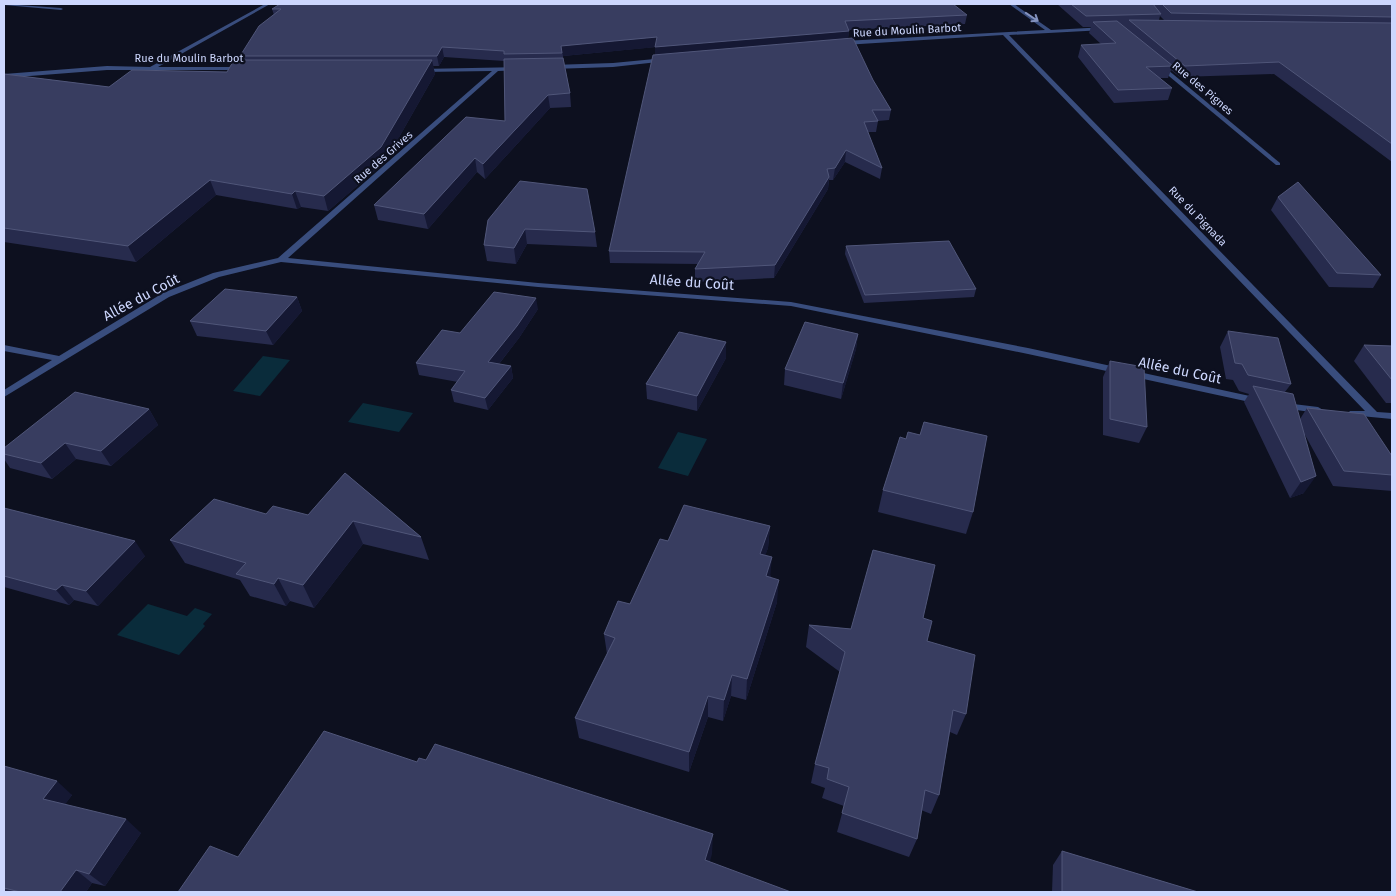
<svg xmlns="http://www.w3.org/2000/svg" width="1396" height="896" font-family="'Fira Sans',sans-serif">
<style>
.water{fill:#0a2c3b}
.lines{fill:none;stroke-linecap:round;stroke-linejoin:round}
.lane{fill:#394d7d;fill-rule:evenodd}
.street{fill:#394d7d;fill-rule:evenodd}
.wall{fill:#272b4d;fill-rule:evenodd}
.shaded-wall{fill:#151833}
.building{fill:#383d60;stroke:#505679}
.oneway{stroke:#8392be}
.labels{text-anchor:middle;stroke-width:4.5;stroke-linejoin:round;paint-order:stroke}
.far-street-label{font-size:11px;fill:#cdd7fe;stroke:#0d101f}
.street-label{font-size:14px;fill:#cdd7fe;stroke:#0d101f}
</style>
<rect width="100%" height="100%" fill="#0d101f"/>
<!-- water -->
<g class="water">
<polygon points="263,356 290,360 260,396 233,391"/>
<polygon points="363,403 413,413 399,432 348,422"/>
<polygon points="678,432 707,439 688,476 658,468"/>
<polygon points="148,604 187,616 195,608 212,614 203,624 205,626 179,655 117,635"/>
</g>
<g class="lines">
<!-- lane -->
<polygon class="lane" points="4,4 61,8 63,9 61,10 4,5"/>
<!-- street -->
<g class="street">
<polygon points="265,4 270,4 158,67 240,67 243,69 242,70 107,70 4,78 4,74 107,66 150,67"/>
<polygon points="1009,4 1014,4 1051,30 1106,27 1104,30 1009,35 1377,412 1392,413 1392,419 1350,415 1348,413 1350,411 1365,411 1003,35 844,45 841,43 844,41 1045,30"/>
<polygon points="665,58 668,60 667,61 613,67 552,69 549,67 552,65 613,63"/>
<polygon points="1158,65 1162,65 1280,163 1280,165 1276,165 1158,67"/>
<polygon points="518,67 520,68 520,70 498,71 288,258 538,283 791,302 1028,348 1259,398 1264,401 1259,404 1028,354 791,306 538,287 281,262 219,277 169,297 4,397 4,390 52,360 4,351 4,345 59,356 163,293 213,273 278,258 492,71 422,72 419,70 420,69"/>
<polygon points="1285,403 1318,407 1323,410 1318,413 1282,408 1280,406 1282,404"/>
</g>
</g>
<!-- wall -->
<g class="wall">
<path d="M1057 4H1392V162L1274 74 1180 77 1171 70 1168 78H1160L1172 88 1168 100 1114 103 1078 57 1081 45 1101 44 1089 33 1091 27H1083ZM1160 16 1164 20H1159Z"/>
<polygon points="272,9 967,15 965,24 849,30 848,38 891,110 889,120 878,121 876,132 868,132 882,168 880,179 845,162 833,180 829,180 828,189 774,278 695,282 695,269 698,264 610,263 609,251 655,55 655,47 563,56 570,93 571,107 550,108 485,179 477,172 428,229 378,220 374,205 505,121 504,61 444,57 439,66 433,66 435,74 385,162 328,211 301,207 297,209 216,195 136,262 4,242 4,74 109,87 227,72 242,60 240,56 274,15"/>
<polygon points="1278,197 1381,275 1373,288 1329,287 1271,210"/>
<polygon points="488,220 595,232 597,247 527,244 516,264 487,261 484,245"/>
<polygon points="846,246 976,289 974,297 864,303 845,254"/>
<polygon points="297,297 302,311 273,345 197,336 190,321"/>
<polygon points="538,309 519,338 499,364 511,366 513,378 488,410 454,402 451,390 458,382 419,375 416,363 460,333"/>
<polygon points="1228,331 1291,384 1285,392 1300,419 1307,408 1392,456 1392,491 1333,486 1305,435 1304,493 1290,498 1244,402 1249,394 1239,391 1233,380 1226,379 1220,347"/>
<polygon points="858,334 856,349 841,399 784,385 785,369"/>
<polygon points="726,342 726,358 697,411 647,399 646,384"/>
<polygon points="1364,345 1392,346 1392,403 1386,403 1354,361"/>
<polygon points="1110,361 1147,427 1139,443 1103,435 1103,377"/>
<polygon points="149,409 158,425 111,466 76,459 52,479 10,468 4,459 4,448"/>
<polygon points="920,435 973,512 966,534 878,512 883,490 906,439"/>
<polygon points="345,473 421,537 429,560 363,544 314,608 290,601 286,606 250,596 240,580 185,563 170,540 266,514 308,515"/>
<polygon points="4,508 145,556 98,606 74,600 69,605 4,587"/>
<polygon points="770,526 768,548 765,555 777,602 746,700 731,696 723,721 708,717 689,772 579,738 575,718 607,654 604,634 630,604 668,541"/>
<polygon points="923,618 927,641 966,714 957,735 950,732 939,795 931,814 921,810 917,839 909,857 837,832 844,806 822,798 825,788 811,783 815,764 840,672 806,647 809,625 851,629"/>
<polygon points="4,766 72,795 65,804 141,833 105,886 92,883 86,892 4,892"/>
<polygon points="1062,851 1198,892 1052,892 1053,865"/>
</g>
<!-- shaded-wall -->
<g class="shaded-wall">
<polygon points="849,31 848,40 655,57 655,47"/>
<polygon points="657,37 657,47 563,56 561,46"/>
<polygon points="442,47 444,57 439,66 437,56"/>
<polygon points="432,60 435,74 385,162 328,211 324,196"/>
<polygon points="548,95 550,108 485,179 483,164"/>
<polygon points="846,150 845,162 833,180 835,168"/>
<polygon points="475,158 477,172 428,229 424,214"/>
<polygon points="829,177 828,189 774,278 775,265"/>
<polygon points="210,180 216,195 136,262 128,246"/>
<polygon points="295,191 301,207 297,209 292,194"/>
<polygon points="525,229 527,244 516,264 514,248"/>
<polygon points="297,297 302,311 273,345 266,331"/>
<polygon points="536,298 538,309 519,338 491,374 488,362"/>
<polygon points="858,334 856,349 841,399 843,383"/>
<polygon points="726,342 726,358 697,411 697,396"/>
<polygon points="511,366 513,378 488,410 485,398"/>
<polygon points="149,409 158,425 111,466 101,451"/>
<polygon points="65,443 76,459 52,479 41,463"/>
<polygon points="1316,476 1304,493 1290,498 1301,482"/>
<polygon points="353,521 363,544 314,608 303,585"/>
<polygon points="770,526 768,548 758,576 760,554"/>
<polygon points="135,541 145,556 98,606 86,591"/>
<polygon points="772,557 770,579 766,576"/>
<polygon points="278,578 290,601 286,606 274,584"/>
<polygon points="779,580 777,602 746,700 747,679"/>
<polygon points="62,585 74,600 69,605 56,590"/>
<polygon points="732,675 731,696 723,721 724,700"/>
<polygon points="708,696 708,717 689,772 689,752"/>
<polygon points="57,781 72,795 59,813 43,799"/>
<polygon points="126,819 141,833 105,886 89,874"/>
<polygon points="713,834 712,854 705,879 705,860"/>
<polygon points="76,870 92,883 86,892 60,892"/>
</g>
<!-- building -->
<g class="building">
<polygon points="280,4 953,4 967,15 845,21 849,31 655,47 657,37 561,46 562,53 504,54 504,51 442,47 437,56 240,56 259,26 281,9 272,9"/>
<polygon points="1071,4 1153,4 1161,14 1086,16"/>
<polygon points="1162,4 1392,4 1392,17 1171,13"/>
<polygon points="1129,20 1392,23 1392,144 1279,62 1185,66"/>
<polygon points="1117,21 1173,66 1146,67 1172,88 1118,90 1081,45 1116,43 1093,22"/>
<polygon points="853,38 873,80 891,110 872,110 878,121 864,122 882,168 846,150 835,168 827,169 829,177 775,265 695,269 705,252 609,251 653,55"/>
<polygon points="563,58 570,93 548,95 483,164 475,158 424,214 374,205 466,117 505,121 504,59"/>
<polygon points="234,60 432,60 381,147 324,196 295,191 292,194 210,180 128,246 4,228 4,74 109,87 132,70 227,72"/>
<polygon points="520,181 587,189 595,232 525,229 514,248 484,245 488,220"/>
<polygon points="1298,182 1381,275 1337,273 1278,197"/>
<polygon points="949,241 976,289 865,295 846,246"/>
<polygon points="225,289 297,297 266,331 190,321"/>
<polygon points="494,292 536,298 517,326 488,362 511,366 485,398 451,390 465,371 416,363 442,330 460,333"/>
<polygon points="805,322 858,334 843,383 785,369"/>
<polygon points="1228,331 1278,338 1291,384 1248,375 1242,364 1235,363"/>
<polygon points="679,332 726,342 697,396 646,384"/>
<polygon points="1364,345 1392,346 1392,380"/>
<polygon points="1110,361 1144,367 1147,427 1110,419"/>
<polygon points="1253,386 1293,394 1316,476 1301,482"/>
<polygon points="75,392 149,409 101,451 65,443 41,463 4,454 4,448"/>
<polygon points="1307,408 1364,414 1392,456 1392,475 1344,471"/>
<polygon points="924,422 987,436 973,512 883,490 900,437 906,439 908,432 920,435"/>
<polygon points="345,473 421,537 353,521 303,585 278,578 274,584 236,574 246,563 170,540 214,499 266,514 273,506 308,515"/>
<polygon points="684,505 770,526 760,554 772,557 766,576 779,580 747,679 732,675 724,700 708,696 689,752 575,718 615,638 604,634 618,601 630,604 660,539 668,541"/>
<polygon points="4,508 135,541 86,591 62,585 56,590 4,576"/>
<polygon points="873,550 935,565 923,618 932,621 927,641 975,655 966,714 953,710 939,795 925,790 917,839 842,813 849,787 827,779 829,768 815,764 845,652 809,625 851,629"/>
<polygon points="324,731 417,762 419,758 426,760 435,744 713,834 705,860 791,892 178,892 210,846 238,857"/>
<polygon points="4,766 57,781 43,799 126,819 89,874 76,870 60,892 20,892 4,888"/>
<polygon points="1062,851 1198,892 1062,892"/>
</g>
<!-- one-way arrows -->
<defs><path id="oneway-shaft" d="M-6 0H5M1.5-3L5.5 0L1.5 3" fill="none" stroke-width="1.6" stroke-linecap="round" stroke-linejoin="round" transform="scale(1.25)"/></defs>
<use class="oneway" href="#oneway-shaft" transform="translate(1032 17) rotate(34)"/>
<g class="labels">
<!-- far-street labels -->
<g class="far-street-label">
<text transform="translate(907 30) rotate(-3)" y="4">Rue du Moulin Barbot</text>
<text x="189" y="62">Rue du Moulin Barbot</text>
<text transform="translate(1203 88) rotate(40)" y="4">Rue des Pignes</text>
<text transform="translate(383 157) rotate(-41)" y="4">Rue des Grives</text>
<text transform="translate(1198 216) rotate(46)" y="4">Rue du Pignada</text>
</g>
<!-- street labels -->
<g class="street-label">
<text transform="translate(692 282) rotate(4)" y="5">Allée du Coût</text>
<text transform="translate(141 297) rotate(-28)" y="5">Allée du Coût</text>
<text transform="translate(1180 370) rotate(12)" y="5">Allée du Coût</text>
</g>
</g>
<!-- border -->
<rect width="1396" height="896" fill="none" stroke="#cdd7fe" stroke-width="10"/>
</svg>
